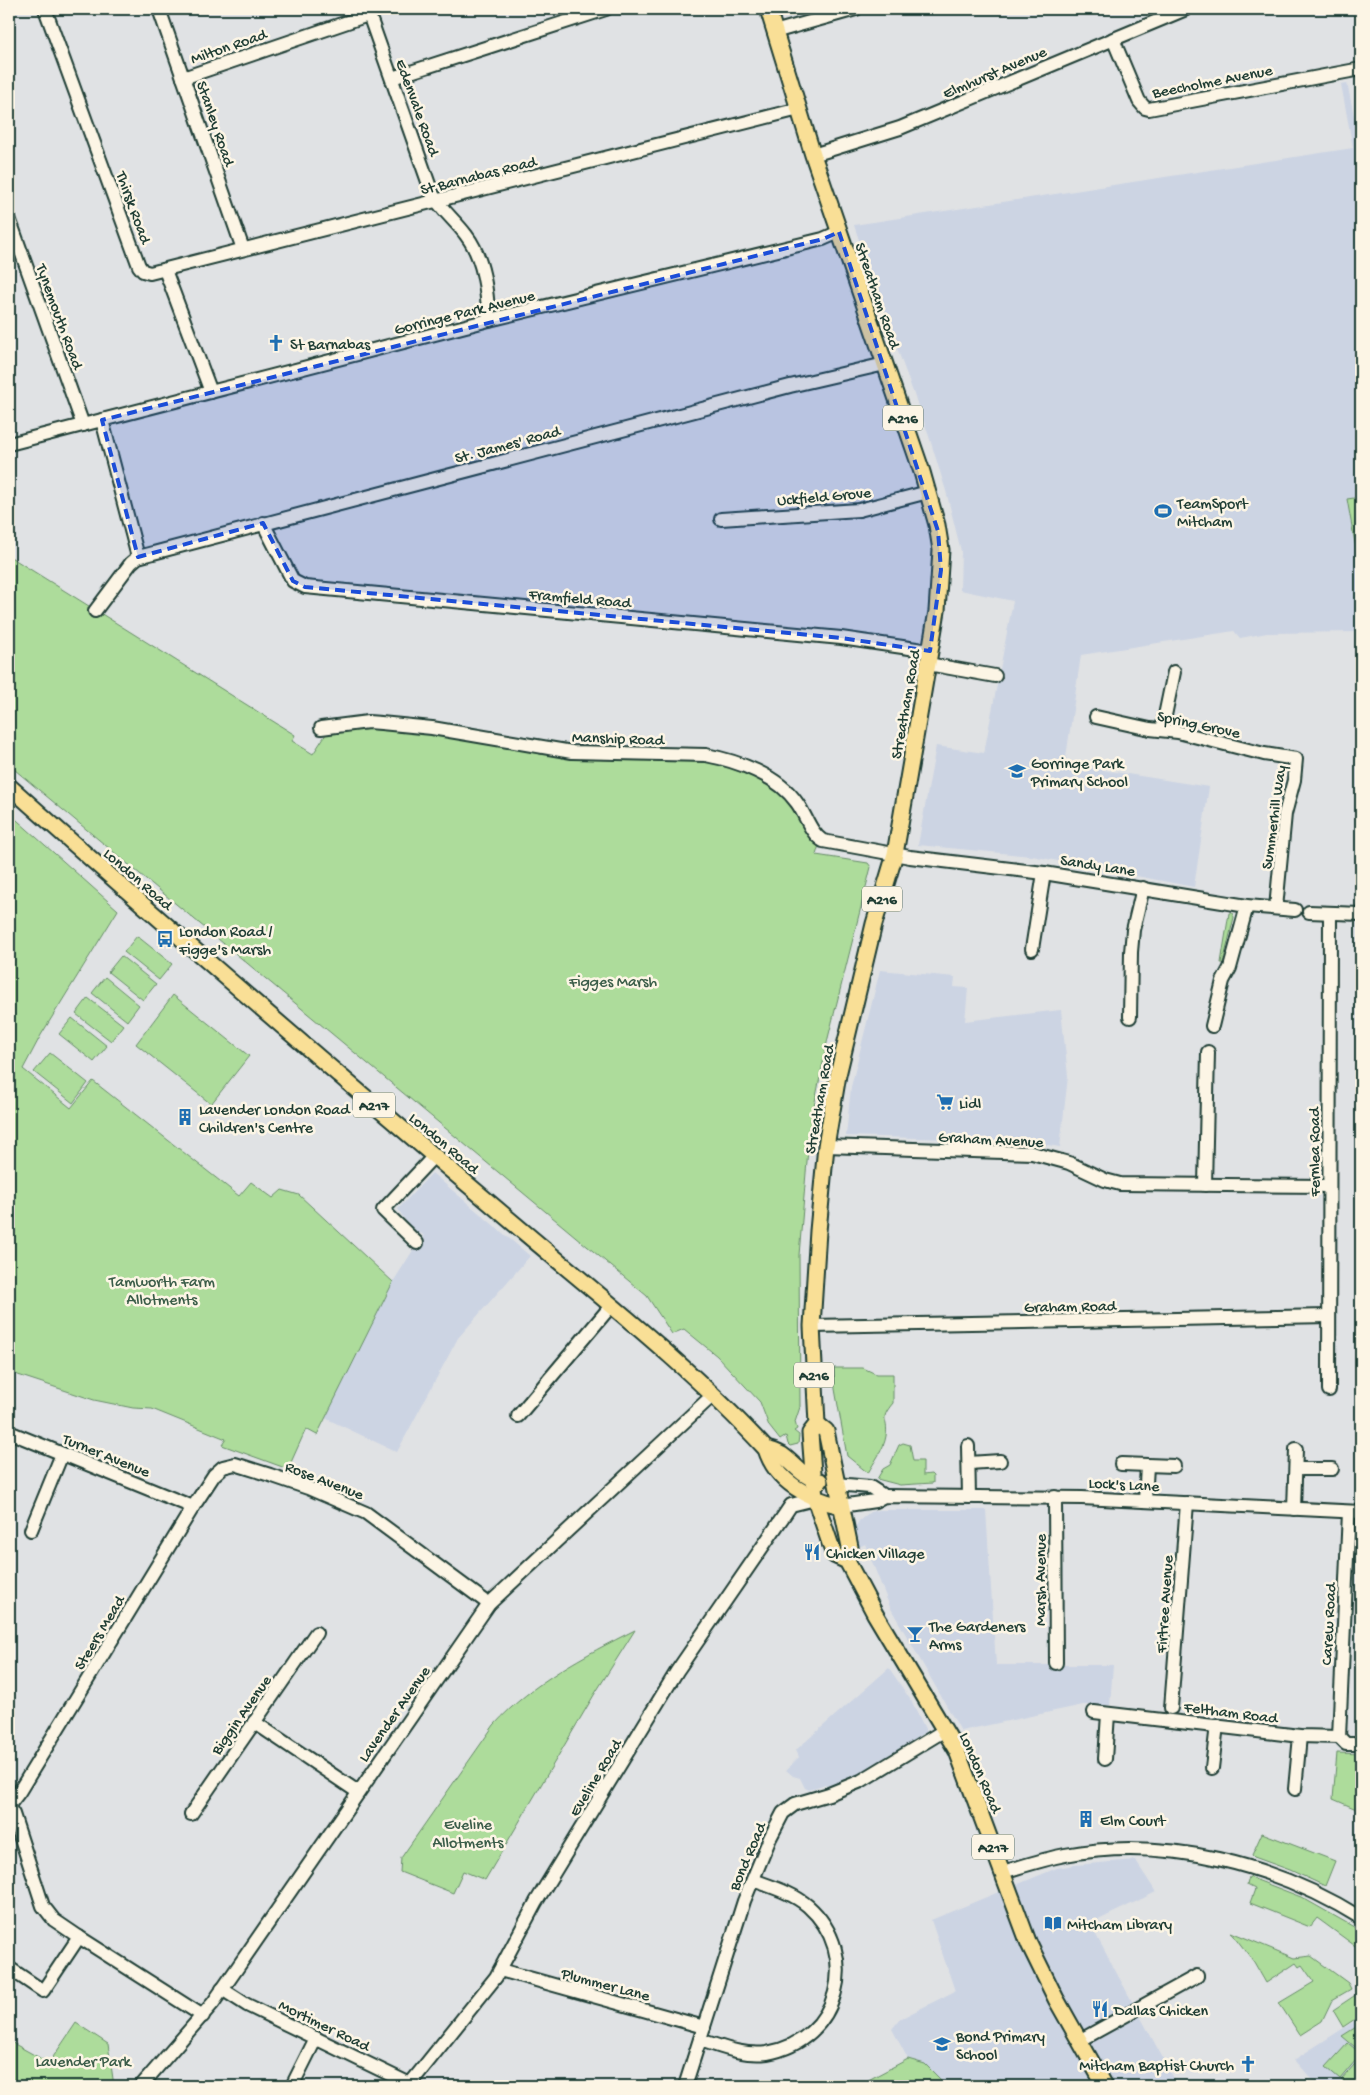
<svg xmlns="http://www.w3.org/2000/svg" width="1370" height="2095" font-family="'Gochi Hand',sans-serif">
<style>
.built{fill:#ccd4e3}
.green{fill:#addc9b;stroke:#668c68}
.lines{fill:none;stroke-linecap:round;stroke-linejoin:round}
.minor-casing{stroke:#1f3d34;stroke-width:16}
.major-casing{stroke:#1f3d34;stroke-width:19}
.minor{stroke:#fcf5e5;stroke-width:12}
.major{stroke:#f9df96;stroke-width:15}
.marked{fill:#1d4ed8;fill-opacity:0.2;stroke:#1d4ed8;stroke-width:4;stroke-dasharray:10 6;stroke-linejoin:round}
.labels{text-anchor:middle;stroke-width:5;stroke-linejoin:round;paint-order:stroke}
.shield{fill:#fcf5e5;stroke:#617469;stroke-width:1}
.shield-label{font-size:15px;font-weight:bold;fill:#1f3d34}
.street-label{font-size:16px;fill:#1f3d34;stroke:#fcf5e5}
.poi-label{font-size:16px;fill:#1f3d34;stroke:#fcf5e5;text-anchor:start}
.park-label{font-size:16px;fill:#3b5d49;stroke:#fcf5e5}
</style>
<rect width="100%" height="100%" fill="#e0e2e4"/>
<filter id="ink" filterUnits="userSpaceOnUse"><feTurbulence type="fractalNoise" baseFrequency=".02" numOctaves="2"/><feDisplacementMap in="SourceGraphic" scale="10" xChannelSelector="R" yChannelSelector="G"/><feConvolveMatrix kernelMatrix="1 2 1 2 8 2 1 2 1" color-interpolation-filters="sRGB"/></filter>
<g filter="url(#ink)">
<!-- built -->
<g class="built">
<polygon points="1347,83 1361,148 1361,632 1267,633 1240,638 1234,631 1081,655 1065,764 1209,787 1194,887 1032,856 918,845 936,746 984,753 1013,601 960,590 961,551 946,491 928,433 874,285 854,225 1353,148 1341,84"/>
<polygon points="880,970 955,977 954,987 968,988 965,1021 1061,1010 1068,1076 1060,1147 1023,1141 846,1136 851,1087"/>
<polygon points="432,1173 530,1256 458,1338 397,1452 325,1418 393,1282 415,1247 419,1248 423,1242 424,1236 421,1233 419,1235 405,1220 398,1209"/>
<polygon points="878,1510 986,1510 996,1665 1113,1665 1110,1705 1083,1705 961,1731 890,1607 865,1544 859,1547 855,1528 859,1521 870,1512"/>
<polygon points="889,1668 912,1702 926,1731 907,1745 864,1773 828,1787 825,1784 809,1790 805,1788 800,1778 793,1776 786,1770 799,1757 796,1750"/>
<polygon points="1135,1860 1156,1892 1090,1924 1178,2086 857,2086 908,2059 892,2029 900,2019 955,1991 931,1920 1057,1868 1075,1865"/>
<polygon points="1361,2017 1361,2086 1317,2086 1294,2060"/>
</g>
<!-- green -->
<g class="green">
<polygon points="1361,497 1361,576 1347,499"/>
<path d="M9 556 295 735 292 741 313 754 328 731 357 727 705 761C734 768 772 777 791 803 801 817 804 835 819 845L816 855 868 863 871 867 828 1038 810 1126 799 1255 800 1407 795 1422 797 1429 794 1431 799 1435 798 1444 790 1446 788 1444 786 1436 780 1440 769 1426 760 1402 717 1356 684 1329 672 1334 647 1296 9 765Z"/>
<polygon points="9,813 118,910 41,1035 23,1069 71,1108 93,1081 239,1196 251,1182 273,1198 282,1190 299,1195 393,1282 317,1435 306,1429 288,1469 222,1445 226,1439 152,1409 133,1408 94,1400 9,1372"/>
<polygon points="1229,913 1232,913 1234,917 1223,963 1221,963"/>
<polygon points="137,936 172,964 159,980 124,952"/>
<polygon points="121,956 156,984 143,1000 108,972"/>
<polygon points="105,977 139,1005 127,1021 92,993"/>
<polygon points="173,995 249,1056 211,1104 136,1044"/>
<polygon points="88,998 123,1025 111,1041 76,1014"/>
<polygon points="72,1018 107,1046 94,1062 59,1034"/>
<polygon points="50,1053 88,1083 73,1103 34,1072"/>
<path d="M834 1368H863L876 1374H893V1403C878 1421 889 1418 886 1436 884 1449 874 1462 868 1473L847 1456 835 1389Z"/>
<polygon points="903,1443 910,1445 913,1461 923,1461 923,1475 931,1474 933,1476 933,1483 900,1485 877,1479 883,1469 890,1465 899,1445"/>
<path d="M635 1630 594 1695 485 1880 463 1871 453 1893 400 1872 401 1858 494 1725C533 1682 583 1656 635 1630Z"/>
<polygon points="1337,1753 1361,1754 1361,1811 1333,1799"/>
<polygon points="1262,1833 1335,1861 1325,1886 1290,1870 1254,1857 1252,1855"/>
<polygon points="1249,1877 1301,1897 1361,1931 1361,1945 1358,1948 1317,1918 1310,1927 1250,1903 1255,1889 1247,1885"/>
<polygon points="1231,1932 1294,1958 1311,1956 1348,1983 1351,1989 1332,2000 1322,2021 1300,2035 1279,2003 1314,1982 1302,1965 1299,1967 1296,1963 1266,1983 1254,1962"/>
<polygon points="1361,1979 1361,2015 1343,2027 1333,2010 1357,1994 1356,1986"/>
<polygon points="76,2023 108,2044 114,2086 9,2086 9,2041 49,2063"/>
<polygon points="1361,2024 1361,2052 1342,2036"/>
<polygon points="1348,2043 1361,2054 1340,2079 1326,2067"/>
<polygon points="1361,2057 1361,2084 1360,2086 1349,2086 1341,2080"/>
<polygon points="908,2059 925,2064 947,2086 857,2086"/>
</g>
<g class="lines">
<!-- minor casing -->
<g class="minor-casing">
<g id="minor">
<polyline points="45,9 139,266 143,271 150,273 799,109"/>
<polyline points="159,9 243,249"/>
<path d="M367 9 432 193C440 209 455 220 466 235 484 258 487 292 489 320"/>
<polyline points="774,32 856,9"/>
<polyline points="1113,39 1139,101 1145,108 1149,109 1361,69"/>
<polyline points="183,78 368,15"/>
<polyline points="392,78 606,9"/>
<polyline points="813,155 900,128 1186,9"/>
<polyline points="9,218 83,425"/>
<polyline points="165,270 211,392"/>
<polyline points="102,420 138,557"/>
<polyline points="9,444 489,320 823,239 839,232"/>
<polyline points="721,519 859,510 928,492"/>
<polyline points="263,523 293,581 305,587 841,638 930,651"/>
<polyline points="95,611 131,563 138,557 790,386 885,364"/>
<polyline points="928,664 995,676"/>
<polyline points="1096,717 1150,729 1178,732 1264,754 1296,759 1294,780 1285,814 1276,908"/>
<path d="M321 728 368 722 381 723 432 728 572 752 706 755C737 761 778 775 797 803 806 815 810 833 823 841L910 857 1044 873 1247 906 1295 910"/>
<polyline points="1162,730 1174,672"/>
<polyline points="1309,912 1361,914"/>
<polyline points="1032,949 1044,873"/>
<polyline points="1130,1017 1131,952 1133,930 1143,888"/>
<polyline points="1212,1026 1223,981 1230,968 1247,906"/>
<polyline points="826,1146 1032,1153 1069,1163 1105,1180 1120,1184 1329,1186"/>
<polyline points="1205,1185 1208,1052"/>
<polyline points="417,1243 383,1210 434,1156"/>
<polyline points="812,1326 1329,1316"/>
<polyline points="1329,1390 1330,914"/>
<polyline points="518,1416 611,1306"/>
<polyline points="9,1432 193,1507"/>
<polyline points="968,1446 969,1497"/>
<polyline points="969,1463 1000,1461"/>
<polyline points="1121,1464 1174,1466"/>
<polyline points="1296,1469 1332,1469"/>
<polyline points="836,1484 870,1487 884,1496"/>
<polyline points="1055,1497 1056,1663"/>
<polyline points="1145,1500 1147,1466"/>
<polyline points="841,1506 875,1501 884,1496 1082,1498 1361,1512"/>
<polyline points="1294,1509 1296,1449"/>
<polyline points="31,1530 62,1454"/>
<polyline points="1171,1708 1187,1503"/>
<polyline points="1094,1712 1300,1736 1339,1737 1346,1744 1361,1744"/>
<polyline points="254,1722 358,1792"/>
<polyline points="1339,1737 1349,1512"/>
<polyline points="1105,1759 1108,1714"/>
<polyline points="1212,1768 1217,1725"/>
<polyline points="1295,1789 1300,1736"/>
<polyline points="9,1805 19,1792 193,1507 214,1475 223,1467 235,1464 270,1475 308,1488 366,1513 489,1604"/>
<polyline points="9,1808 13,1814 43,1906 54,1920 79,1937 203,2016"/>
<polyline points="191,1814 316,1633"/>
<path d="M1003 1872C1023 1866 1044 1859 1065 1855 1166 1836 1275 1864 1361 1918"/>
<polyline points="9,1968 43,1991 79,1937"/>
<polyline points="500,1970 704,2027"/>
<polyline points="222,1989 247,2005 414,2086"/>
<path d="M700 2040C722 2047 743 2056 767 2053 839 2041 862 1954 808 1906 793 1893 772 1887 753 1880"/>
<polyline points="1079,2041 1197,1976"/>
<polyline points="410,2084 496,1977 536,1902 677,1671 785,1514 791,1505 815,1499"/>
<polyline points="141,2086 213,2003 489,1604 713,1395"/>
<polyline points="292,2086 316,2038"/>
<polyline points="685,2086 744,1901 770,1838 783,1813 795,1804 829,1794 861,1781 945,1730"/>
</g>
</g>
<!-- major casing -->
<g class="major-casing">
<g id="major">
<polyline points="768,9 813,155 922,472 937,525 941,550 937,611 895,854 874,924 838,1075 826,1146 818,1231 812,1326 817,1424 810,1433 815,1499 834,1555 847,1561 875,1614 957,1751 1029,1944 1056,1999 1105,2086"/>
<path d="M9 786C170 930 333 1071 498 1210 589 1288 685 1361 766 1449 776 1482 809 1499 841 1506"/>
<polyline points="817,1424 826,1431 850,1547 847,1561"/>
<path d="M766 1449C771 1450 777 1452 782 1455 795 1464 803 1478 820 1481"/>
</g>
</g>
<!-- minor -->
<use href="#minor" class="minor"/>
<!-- major -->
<use href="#major" class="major"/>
</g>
</g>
<!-- marked area -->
<path class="marked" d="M839 232 938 531 941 570 930 651 841 638 305 587 293 581 263 523 138 557 102 420 823 239Z"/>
<!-- icons -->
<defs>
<g id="church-bare" transform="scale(1.35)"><path d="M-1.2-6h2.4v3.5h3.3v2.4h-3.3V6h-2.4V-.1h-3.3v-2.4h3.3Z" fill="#1f6fb2" stroke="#fcf5e5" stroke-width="2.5" paint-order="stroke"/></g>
<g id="stadium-bare" transform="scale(1.35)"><path d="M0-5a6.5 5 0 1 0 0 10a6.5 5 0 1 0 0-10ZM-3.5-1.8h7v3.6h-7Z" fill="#1f6fb2" stroke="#fcf5e5" stroke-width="2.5" paint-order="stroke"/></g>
<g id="school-bare" transform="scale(1.35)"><path d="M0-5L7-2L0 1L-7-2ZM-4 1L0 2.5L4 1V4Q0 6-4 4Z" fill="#1f6fb2" stroke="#fcf5e5" stroke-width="2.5" paint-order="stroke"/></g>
<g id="bus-bare" transform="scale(1.35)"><path d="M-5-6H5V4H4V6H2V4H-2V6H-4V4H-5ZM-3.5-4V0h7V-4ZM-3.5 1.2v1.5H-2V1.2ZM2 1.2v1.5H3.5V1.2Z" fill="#1f6fb2" stroke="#fcf5e5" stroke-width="2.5" paint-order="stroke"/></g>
<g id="supermarket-bare" transform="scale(1.35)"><path d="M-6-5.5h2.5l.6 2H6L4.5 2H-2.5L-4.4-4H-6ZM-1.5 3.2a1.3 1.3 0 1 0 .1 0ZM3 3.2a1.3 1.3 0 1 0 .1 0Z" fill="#1f6fb2" stroke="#fcf5e5" stroke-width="2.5" paint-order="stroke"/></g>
<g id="building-bare" transform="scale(1.35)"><path d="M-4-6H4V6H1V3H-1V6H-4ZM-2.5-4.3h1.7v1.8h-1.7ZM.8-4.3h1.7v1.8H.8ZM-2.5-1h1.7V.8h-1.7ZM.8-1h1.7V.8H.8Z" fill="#1f6fb2" stroke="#fcf5e5" stroke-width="2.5" paint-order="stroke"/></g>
<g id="restaurant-bare" transform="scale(1.35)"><path d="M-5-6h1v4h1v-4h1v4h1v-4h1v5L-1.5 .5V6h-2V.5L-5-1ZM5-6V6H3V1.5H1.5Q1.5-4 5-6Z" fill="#1f6fb2" stroke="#fcf5e5" stroke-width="2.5" paint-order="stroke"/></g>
<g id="bar-bare" transform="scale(1.35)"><path d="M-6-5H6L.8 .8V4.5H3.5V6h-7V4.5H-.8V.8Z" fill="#1f6fb2" stroke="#fcf5e5" stroke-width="2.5" paint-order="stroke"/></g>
<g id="library-bare" transform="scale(1.35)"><path d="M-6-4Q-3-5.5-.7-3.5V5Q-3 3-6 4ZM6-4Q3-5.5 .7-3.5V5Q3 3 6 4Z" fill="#1f6fb2" stroke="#fcf5e5" stroke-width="2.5" paint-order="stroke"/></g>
</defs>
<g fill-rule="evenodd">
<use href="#church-bare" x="276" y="343"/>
<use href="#stadium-bare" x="1163" y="511"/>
<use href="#school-bare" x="1017" y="771"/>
<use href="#bus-bare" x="165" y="939"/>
<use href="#supermarket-bare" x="945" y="1102"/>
<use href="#building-bare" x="185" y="1117"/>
<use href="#restaurant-bare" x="812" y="1552"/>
<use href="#bar-bare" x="915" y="1634"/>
<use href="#building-bare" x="1086" y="1819"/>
<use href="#library-bare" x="1053" y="1923"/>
<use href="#restaurant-bare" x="1100" y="2009"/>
<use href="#school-bare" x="942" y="2044"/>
<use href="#church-bare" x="1248" y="2064"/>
</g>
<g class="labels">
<!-- shield labels -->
<g class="shield">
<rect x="883" y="405.5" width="40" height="25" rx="4"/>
<rect x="862" y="886.5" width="40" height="25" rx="4"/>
<rect x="353" y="1092.5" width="42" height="25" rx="4"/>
<rect x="794" y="1362.5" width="40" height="25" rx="4"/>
<rect x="972" y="1834.5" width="42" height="25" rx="4"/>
</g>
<g class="shield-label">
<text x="903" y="423">A216</text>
<text x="882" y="904">A216</text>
<text x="374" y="1110">A217</text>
<text x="814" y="1380">A216</text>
<text x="993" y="1852">A217</text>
</g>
<!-- street labels -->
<g class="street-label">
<text transform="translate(228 45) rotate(-19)" y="6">Milton Road</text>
<text transform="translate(994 71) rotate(-23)" y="6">Elmhurst Avenue</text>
<text transform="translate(1212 80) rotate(-11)" y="6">Beecholme Avenue</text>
<text transform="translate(419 107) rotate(70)" y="6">Edenvale Road</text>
<text transform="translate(217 123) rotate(71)" y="6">Stanley Road</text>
<text transform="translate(478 174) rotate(-14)" y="6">St Barnabas Road</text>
<text transform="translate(135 207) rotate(70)" y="6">Thirsk Road</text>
<text transform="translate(879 295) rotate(71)" y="6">Streatham Road</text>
<text transform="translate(464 311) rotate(-14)" y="6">Gorringe Park Avenue</text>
<text transform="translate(61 316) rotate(70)" y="6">Tynemouth Road</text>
<text transform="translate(507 443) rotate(-15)" y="6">St. James' Road</text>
<text transform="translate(824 495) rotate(-5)" y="6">Uckfield Grove</text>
<text transform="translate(580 597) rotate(5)" y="6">Framfield Road</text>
<text transform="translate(904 704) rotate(-80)" y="6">Streatham Road</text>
<text transform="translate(1199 723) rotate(12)" y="6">Spring Grove</text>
<text transform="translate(618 737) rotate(2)" y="6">Manship Road</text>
<text transform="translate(1272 817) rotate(-82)" y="6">Summerhill Way</text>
<text transform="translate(1098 864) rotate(9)" y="6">Sandy Lane</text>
<text transform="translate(139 878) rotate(41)" y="6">London Road</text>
<text transform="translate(818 1099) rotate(-80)" y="6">Streatham Road</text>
<text transform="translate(991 1138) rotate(3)" y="6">Graham Avenue</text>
<text transform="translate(445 1142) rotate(40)" y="6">London Road</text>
<text transform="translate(1313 1152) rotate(-90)" y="6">Fernlea Road</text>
<text transform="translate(1070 1305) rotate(-1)" y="6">Graham Road</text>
<text transform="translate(107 1454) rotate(22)" y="6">Turner Avenue</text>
<text transform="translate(325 1479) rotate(21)" y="6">Rose Avenue</text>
<text transform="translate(1124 1483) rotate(3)" y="6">Lock's Lane</text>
<text transform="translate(1039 1580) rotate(-90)" y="6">Marsh Avenue</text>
<text transform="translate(1163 1604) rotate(-86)" y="6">Firtree Avenue</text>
<text transform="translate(1327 1624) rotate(-87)" y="6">Carew Road</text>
<text transform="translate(98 1632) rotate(-59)" y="6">Steers Mead</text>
<text transform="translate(1231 1711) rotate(7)" y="6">Feltham Road</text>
<text transform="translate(393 1713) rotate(-55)" y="6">Lavender Avenue</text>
<text transform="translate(240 1714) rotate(-55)" y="6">Biggin Avenue</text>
<text transform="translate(982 1772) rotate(67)" y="6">London Road</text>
<text transform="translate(594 1777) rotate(-59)" y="6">Eveline Road</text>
<text transform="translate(746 1856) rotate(-67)" y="6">Bond Road</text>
<text transform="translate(606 1983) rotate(15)" y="6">Plummer Lane</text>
<text transform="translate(325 2024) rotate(26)" y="6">Mortimer Road</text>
</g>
<!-- poi labels -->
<g class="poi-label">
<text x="290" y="349">St Barnabas</text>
<text x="1177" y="508">TeamSport<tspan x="1177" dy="18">Mitcham</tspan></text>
<text x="1031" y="768">Gorringe Park<tspan x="1031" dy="18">Primary School</tspan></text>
<text x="179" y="936">London Road /<tspan x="179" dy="18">Figge's Marsh</tspan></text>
<text x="959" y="1108">Lidl</text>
<text x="199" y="1114">Lavender London Road<tspan x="199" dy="18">Children's Centre</tspan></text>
<text x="826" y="1558">Chicken Village</text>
<text x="929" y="1631">The Gardeners<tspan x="929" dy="18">Arms</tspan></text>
<text x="1100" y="1825">Elm Court</text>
<text x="1067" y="1929">Mitcham Library</text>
<text x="1114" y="2015">Dallas Chicken</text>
<text x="956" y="2041">Bond Primary<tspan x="956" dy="18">School</tspan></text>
<text x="1234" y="2070" text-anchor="end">Mitcham Baptist Church</text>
</g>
<!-- park labels -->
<g class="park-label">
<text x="613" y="986">Figges Marsh</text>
<text x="162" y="1286">Tamworth Farm<tspan x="162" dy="18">Allotments</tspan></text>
<text x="468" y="1829">Eveline<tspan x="468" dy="18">Allotments</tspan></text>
<text x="83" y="2066">Lavender Park</text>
</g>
</g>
<!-- margin -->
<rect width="1370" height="2095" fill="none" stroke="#fcf5e5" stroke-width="30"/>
<rect x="15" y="15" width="1340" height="2065" fill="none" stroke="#1f3d34" stroke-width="2" filter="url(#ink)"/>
</svg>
